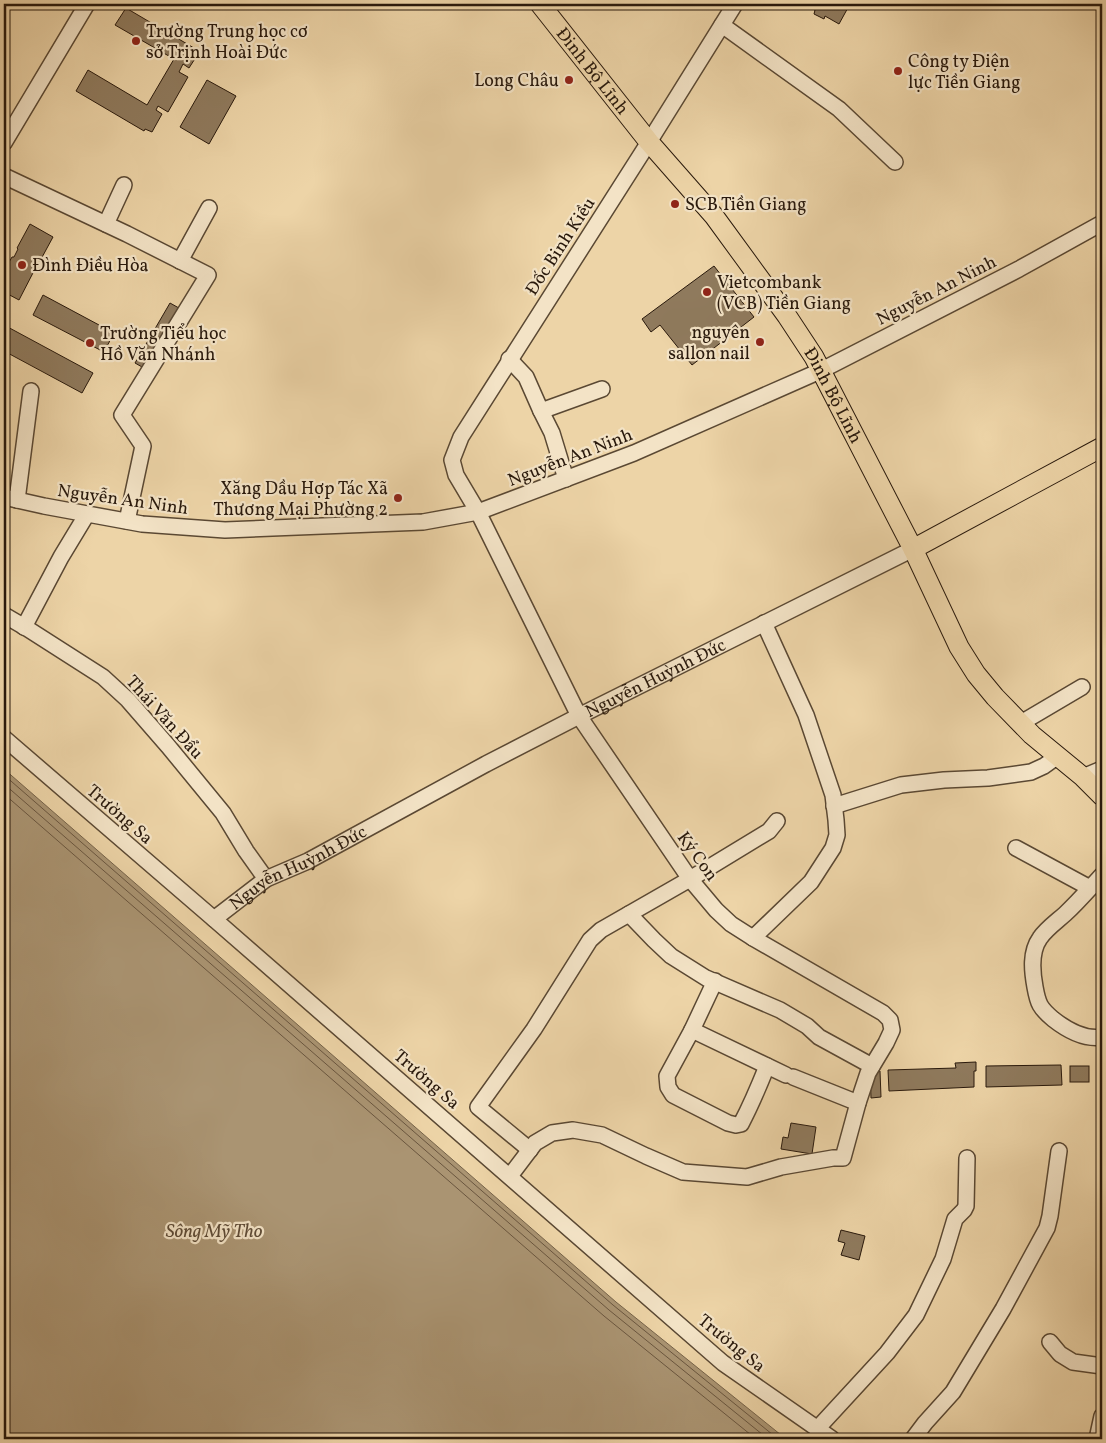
<svg xmlns="http://www.w3.org/2000/svg" width="1106" height="1443" font-family="Vollkorn,serif">
<style>
.water{fill:#aa9472;stroke:#766349}
.lines{fill:none;stroke-linecap:round;stroke-linejoin:round}
.shore{stroke:#6a563f;stroke-width:1}
.building{fill:#8f7a5d;stroke:#29190c}
.minor-casing{stroke:#5a4833;stroke-width:18}
.major-casing{stroke:#29190c;stroke-width:21}
.minor{stroke:#f3e3c6;stroke-width:15}
.major{stroke:#edd4a7;stroke-width:19}
.poi-dot{fill:#8f2418;stroke:#f3e3c6;stroke-width:2}
.labels{text-anchor:middle;stroke-width:4.5;stroke-linejoin:round;paint-order:stroke}
.poi-label{font-size:18px;fill:#29190c;stroke:#f3e3c6;text-anchor:start}
.street-label{font-size:18px;fill:#29190c;stroke:#f3e3c6}
.water-label{font-size:19px;font-style:italic;fill:#5d4a35;stroke:#f3e3c6}
</style>
<rect width="100%" height="100%" fill="#edd4a7"/>
<filter id="stains"><feTurbulence type="fractalNoise" baseFrequency=".004" numOctaves="4"/><feColorMatrix values="0 0 0 0 .2 0 0 0 0 .09 0 0 0 0 .02 0 0 0 .5 -.17"/></filter>
<radialGradient id="worn" r=".72"><stop offset=".6" stop-color="#630" stop-opacity="0"/><stop offset="1" stop-color="#630" stop-opacity=".3"/></radialGradient>
<!-- water -->
<polygon class="water" points="4,769 616,1302 786,1439 4,1439"/>
<g class="lines">
<!-- shore -->
<g class="shore">
<polyline points="4,775 613,1305 778,1439"/>
<polyline points="4,784 609,1310 768,1439"/>
<polyline points="4,794 604,1316 756,1439"/>
</g>
</g>
<!-- building -->
<g class="building">
<polygon points="803,4 850,4 839,24 825,16 824,19 814,14 815,10"/>
<polygon points="126,8 194,48 192,51 198,54 189,68 183,64 179,72 188,77 168,112 158,106 156,110 162,114 152,132 145,129 144,131 76,91 88,70 147,105 174,59 115,25"/>
<polygon points="207,80 236,96 209,144 180,127"/>
<polygon points="30,224 53,237 40,261 38,260 34,268 35,269 19,300 4,292 4,271 12,257 14,257 18,249 17,248"/>
<polygon points="714,266 754,317 692,365 660,325 651,332 642,319"/>
<polygon points="43,295 114,333 104,352 33,315"/>
<polygon points="170,303 186,312 151,372 135,363"/>
<polygon points="4,325 93,373 82,393 4,351"/>
<polygon points="976,1062 976,1071 974,1071 974,1087 889,1091 888,1070 956,1068 955,1063"/>
<polygon points="1061,1065 1062,1085 986,1087 986,1066"/>
<rect x="1070" y="1066" width="19" height="16"/>
<polygon points="880,1071 881,1097 871,1098 870,1072"/>
<polygon points="791,1123 816,1127 812,1154 781,1149 783,1137 788,1138"/>
<polygon points="841,1230 865,1236 859,1260 841,1255 845,1243 838,1241"/>
</g>
<g class="lines">
<!-- minor casing -->
<g class="minor-casing">
<g id="minor">
<polyline points="722,25 839,109 895,162"/>
<polyline points="4,143 87,4"/>
<polyline points="4,176 127,234 208,275 122,415 143,446 127,521"/>
<polyline points="106,224 124,185"/>
<polyline points="180,261 209,208"/>
<polyline points="509,359 526,377 541,411 552,433 566,479"/>
<polyline points="541,411 602,389"/>
<polyline points="4,497 44,506 142,524 225,530 423,522 478,512 634,453 820,371 1019,269 1102,223"/>
<polyline points="17,500 31,391"/>
<polyline points="4,615 28,629 103,677 128,700 168,746 223,813 246,851 266,879"/>
<polyline points="24,627 61,557 87,514"/>
<polyline points="1021,723 1082,687"/>
<polyline points="4,738 214,919 723,1363 832,1439"/>
<polyline points="1083,777 1102,769"/>
<polyline points="834,806 901,785 944,780 988,778 1031,772 1044,766 1058,756"/>
<polyline points="1016,848 1090,888"/>
<path d="M1102 875C1090 888 1078 902 1065 914 1056 922 1046 929 1040 938 1030 952 1032 971 1035 987 1038 1004 1040 1008 1053 1019 1067 1030 1084 1040 1102 1037"/>
<polyline points="629,914 654,940 671,956 706,978 780,1010 807,1026 819,1037 872,1066"/>
<path id="s1" d="M214 919 266 879 308 861 486 764 579 716 913 549"/>
<polyline points="753,938 811,882 833,848 837,835 836,820 833,795 806,715 764,623"/>
<path d="M715 981 692 1030 667 1076 668 1087 673 1095 728 1123 736 1125 741 1124C751 1105 759 1086 767 1066"/>
<polyline points="692,1030 786,1075"/>
<polyline points="793,1077 858,1103"/>
<polyline points="530,1150 478,1107 534,1029 590,940 601,930 690,879 769,831 777,821"/>
<polyline points="510,1176 535,1143 552,1133 573,1130 602,1135 646,1156 683,1172 747,1177 781,1167 833,1158 843,1158 858,1103 868,1073 886,1043 892,1030 890,1020 883,1013 753,938 731,924 716,910 690,879 579,716 478,512 456,475 452,460 461,437 649,142 735,4"/>
<polyline points="1050,1342 1060,1354 1073,1362 1102,1366"/>
<polyline points="817,1429 887,1353 916,1315 943,1259 955,1219 964,1210 966,1206 967,1158"/>
<polyline points="913,1439 925,1423 953,1392 1003,1309 1047,1228 1050,1216 1059,1151"/>
<polyline points="1097,1439 1102,1416"/>
</g>
</g>
<!-- major casing -->
<g class="major-casing">
<g id="major">
<path id="s2" d="M540 4 649 142 714 216 787 316 814 357 913 549 959 647 976 674 995 697 1032 735 1083 777 1102 796"/>
<polyline points="913,549 1102,447"/>
</g>
</g>
<!-- minor -->
<use href="#minor" class="minor"/>
<!-- major -->
<use href="#major" class="major"/>
</g>
<!-- markers -->
<g class="poi-dot">
<circle cx="136" cy="41" r="5"/>
<circle cx="898" cy="71" r="5"/>
<circle cx="569" cy="80" r="5"/>
<circle cx="675" cy="204" r="5"/>
<circle cx="22" cy="265" r="5"/>
<circle cx="707" cy="292" r="5"/>
<circle cx="760" cy="342" r="5"/>
<circle cx="90" cy="343" r="5"/>
<circle cx="398" cy="498" r="5"/>
</g>
<g class="labels">
<!-- poi labels -->
<g class="poi-label">
<text x="146" y="37">Trường Trung học cơ<tspan x="146" dy="21">sở Trịnh Hoài Đức</tspan></text>
<text x="908" y="67">Công ty Điện<tspan x="908" dy="21">lực Tiền Giang</tspan></text>
<text x="559" y="86" text-anchor="end">Long Châu</text>
<text x="685" y="210">SCB Tiền Giang</text>
<text x="32" y="271">Đình Điều Hòa</text>
<text x="717" y="288">Vietcombank<tspan x="717" dy="21">(VCB) Tiền Giang</tspan></text>
<text x="750" y="338" text-anchor="end">nguyên<tspan x="750" dy="21">sallon nail</tspan></text>
<text x="100" y="339">Trường Tiểu học<tspan x="100" dy="21">Hồ Văn Nhánh</tspan></text>
<text x="388" y="494" text-anchor="end">Xăng Dầu Hợp Tác Xã<tspan x="388" dy="21">Thương Mại Phường 2</tspan></text>
</g>
<!-- street labels -->
<g class="street-label">
<text dy="6" stroke="none"><textPath href="#s2" startOffset="85">Đinh Bộ Lĩnh</textPath></text>
<text transform="translate(560 246) rotate(-57)" y="6">Đốc Binh Kiều</text>
<text transform="translate(936 290) rotate(-27)" y="6">Nguyễn An Ninh</text>
<text dy="6" stroke="none"><textPath href="#s2" startOffset="490">Đinh Bộ Lĩnh</textPath></text>
<text transform="translate(570 457) rotate(-21)" y="6">Nguyễn An Ninh</text>
<text transform="translate(123 499) rotate(8)" y="6">Nguyễn An Ninh</text>
<text dy="6" stroke="none"><textPath href="#s1" startOffset="504">Nguyễn Huỳnh Đức</textPath></text>
<text transform="translate(165 717) rotate(48)" y="6">Thái Văn Đẩu</text>
<text transform="translate(120 814) rotate(41)" y="6">Trường Sa</text>
<text transform="translate(698 856) rotate(54)" y="6">Ký Con</text>
<text dy="6" stroke="none"><textPath href="#s1" startOffset="99">Nguyễn Huỳnh Đức</textPath></text>
<text transform="translate(427 1079) rotate(41)" y="6">Trường Sa</text>
<text transform="translate(732 1343) rotate(39)" y="6">Trường Sa</text>
</g>
<!-- water labels -->
<g class="water-label">
<text x="214" y="1237">Sông Mỹ Tho</text>
</g>
</g>
<!-- margin -->
<rect width="1106" height="1443" fill="none" stroke="#edd4a7" stroke-width="20"/>
<rect x="5" y="5" width="1096" height="1433" fill="none" stroke="#29190c" stroke-width="2.5"/>
<rect x="10" y="10" width="1086" height="1423" fill="none" stroke="#29190c"/>
<rect width="100%" height="100%" filter="url(#stains)"/>
<rect width="100%" height="100%" fill="url(#worn)"/>
</svg>
